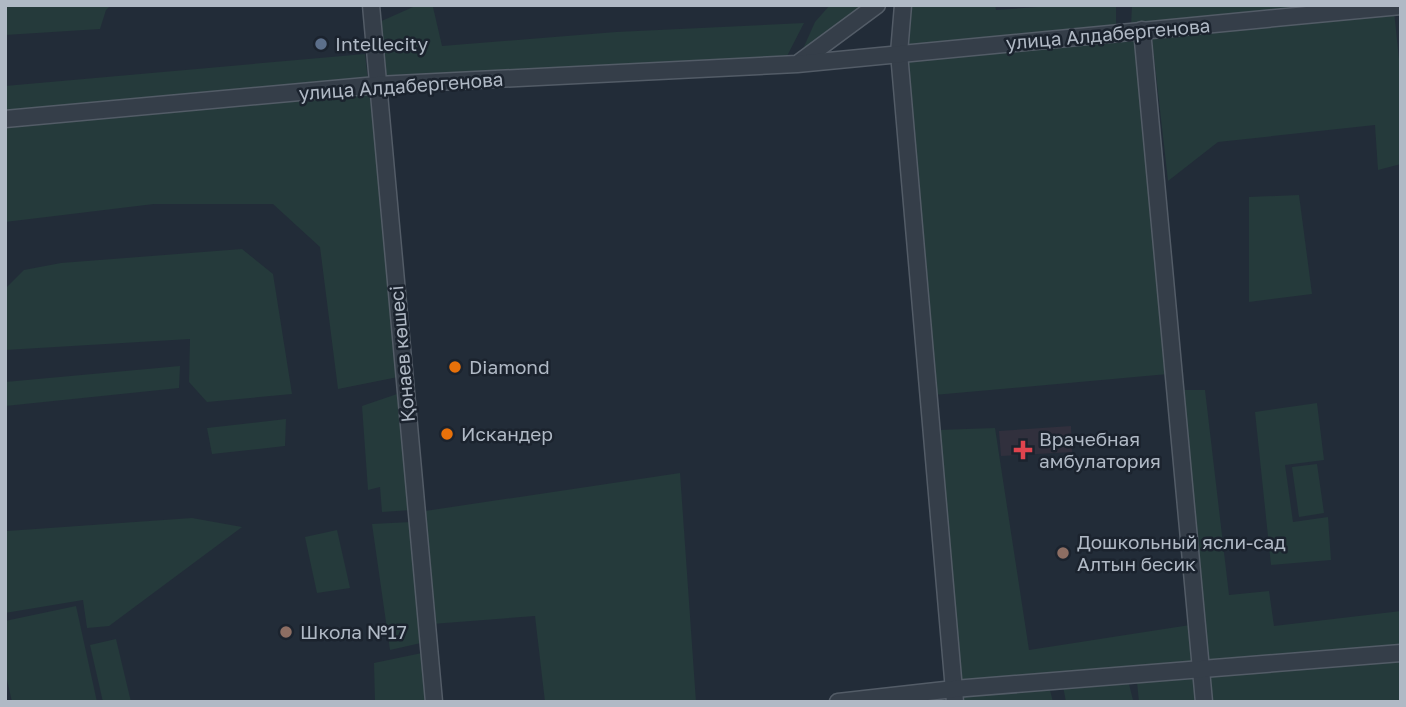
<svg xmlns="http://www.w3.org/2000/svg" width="1406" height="707" font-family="'Golos Text',sans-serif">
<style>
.medical{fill:#31303d}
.green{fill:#253a3b}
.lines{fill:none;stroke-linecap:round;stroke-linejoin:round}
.minor-casing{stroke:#535c67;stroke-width:19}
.minor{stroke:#353e49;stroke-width:16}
.service-dot{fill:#5c6f8a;stroke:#1b232e;stroke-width:2.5}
.food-dot{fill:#e8710a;stroke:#1b232e;stroke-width:2.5}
.health-dot{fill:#e0444e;stroke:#1b232e;stroke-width:2.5}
.education-dot{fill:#8d6e63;stroke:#1b232e;stroke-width:2.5}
.labels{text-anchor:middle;stroke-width:5;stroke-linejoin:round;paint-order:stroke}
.street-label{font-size:19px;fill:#b0b9c5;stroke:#1b232e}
.poi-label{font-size:19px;fill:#b0b9c5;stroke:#1b232e;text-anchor:start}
</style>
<rect width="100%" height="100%" fill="#222c38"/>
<!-- medical -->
<polygon class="medical" points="1071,426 1072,452 1001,456 999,431"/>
<!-- green -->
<g class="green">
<polygon points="5,5 111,5 106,10 100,29 5,35"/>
<polygon points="830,5 865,5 798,60 815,22"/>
<polygon points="911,5 995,5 996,10 1068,5 1116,5 1116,26 903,49"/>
<polygon points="1132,5 1355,5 1131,26"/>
<polygon points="413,7 433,7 442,46 616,32 804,23 786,58 384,78 377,23"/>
<polygon points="1394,11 1401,78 1401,164 1378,170 1375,125 1218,142 1168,181 1152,39"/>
<polygon points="1138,40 1168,374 934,395 904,59"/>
<polygon points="365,54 368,81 5,114 5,86"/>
<polygon points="371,91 398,377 338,389 320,247 273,204 154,204 5,222 5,127"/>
<polygon points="1299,195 1312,294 1249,302 1249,197"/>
<polygon points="242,249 273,274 292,394 207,402 189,382 190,339 5,350 5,289 24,270 61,263"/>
<polygon points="180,366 179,388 5,406 5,382"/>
<polygon points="1180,390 1205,390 1229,595 1269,591 1274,626 1401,611 1401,649 1209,665"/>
<polygon points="397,394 411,510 382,512 380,487 368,490 362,406"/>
<polygon points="1317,403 1324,460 1285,465 1293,522 1328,517 1331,560 1271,565 1255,412"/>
<polygon points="286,419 285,446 212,454 207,428"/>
<polygon points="995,428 1029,650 1190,625 1193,664 958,682 938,430"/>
<polygon points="1317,464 1324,513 1299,517 1292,467"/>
<polygon points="680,473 696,702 545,702 535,616 432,624 425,511"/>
<polygon points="192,518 242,527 109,626 87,628 83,600 5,613 5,526 7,531"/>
<polygon points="411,522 421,643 390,650 372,524"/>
<polygon points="337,530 350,588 317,593 305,537"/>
<polygon points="76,606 97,702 12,702 5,671 5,621"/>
<polygon points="116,639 131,702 103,702 90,645"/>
<polygon points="422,653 427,702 375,702 374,663"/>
<polygon points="1401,659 1401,702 1210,702 1209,675"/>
<polygon points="1198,675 1200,702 1139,702 1137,682"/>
<polygon points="1128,680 1133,700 1066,702 1063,686"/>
<polygon points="1049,686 1053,702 960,702 959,694"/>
</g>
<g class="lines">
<!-- minor casing -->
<g class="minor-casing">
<g id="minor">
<polyline points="371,5 434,702"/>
<polyline points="903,5 899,53 955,702"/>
<polyline points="1142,30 1204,702"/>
<polyline points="800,62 877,5"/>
<polyline points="5,119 377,85 797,64 1401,6"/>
<polyline points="838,702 954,689 1401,653"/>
</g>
</g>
<!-- minor -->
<use href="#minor" class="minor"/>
</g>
<!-- markers -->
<circle class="service-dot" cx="321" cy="44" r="7"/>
<g class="food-dot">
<circle cx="455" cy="367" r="7"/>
<circle cx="447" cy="434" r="7"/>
</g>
<path class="health-dot" d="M1019.5 439.5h7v7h7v7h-7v7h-7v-7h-7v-7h7z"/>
<g class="education-dot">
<circle cx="1063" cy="553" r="7"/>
<circle cx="286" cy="632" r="7"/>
</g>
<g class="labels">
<!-- street labels -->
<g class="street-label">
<text transform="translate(1108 34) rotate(-5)" y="7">улица Алдабергенова</text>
<text transform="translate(401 86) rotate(-4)" y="7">улица Алдабергенова</text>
<text transform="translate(402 354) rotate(-95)" y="7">Қонаев көшесі</text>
</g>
<!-- poi labels -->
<g class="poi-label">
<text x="335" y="51">Intellecity</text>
<text x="469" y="374">Diamond</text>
<text x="461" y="441">Искандер</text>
<text x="1039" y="446">Врачебная<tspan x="1039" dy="22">амбулатория</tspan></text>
<text x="1077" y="549">Дошкольный ясли-сад<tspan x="1077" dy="22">Алтын бесик</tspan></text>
<text x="300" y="639">Школа №17</text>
</g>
</g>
<!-- border -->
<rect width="1406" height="707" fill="none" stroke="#b0b9c5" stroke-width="14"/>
</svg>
